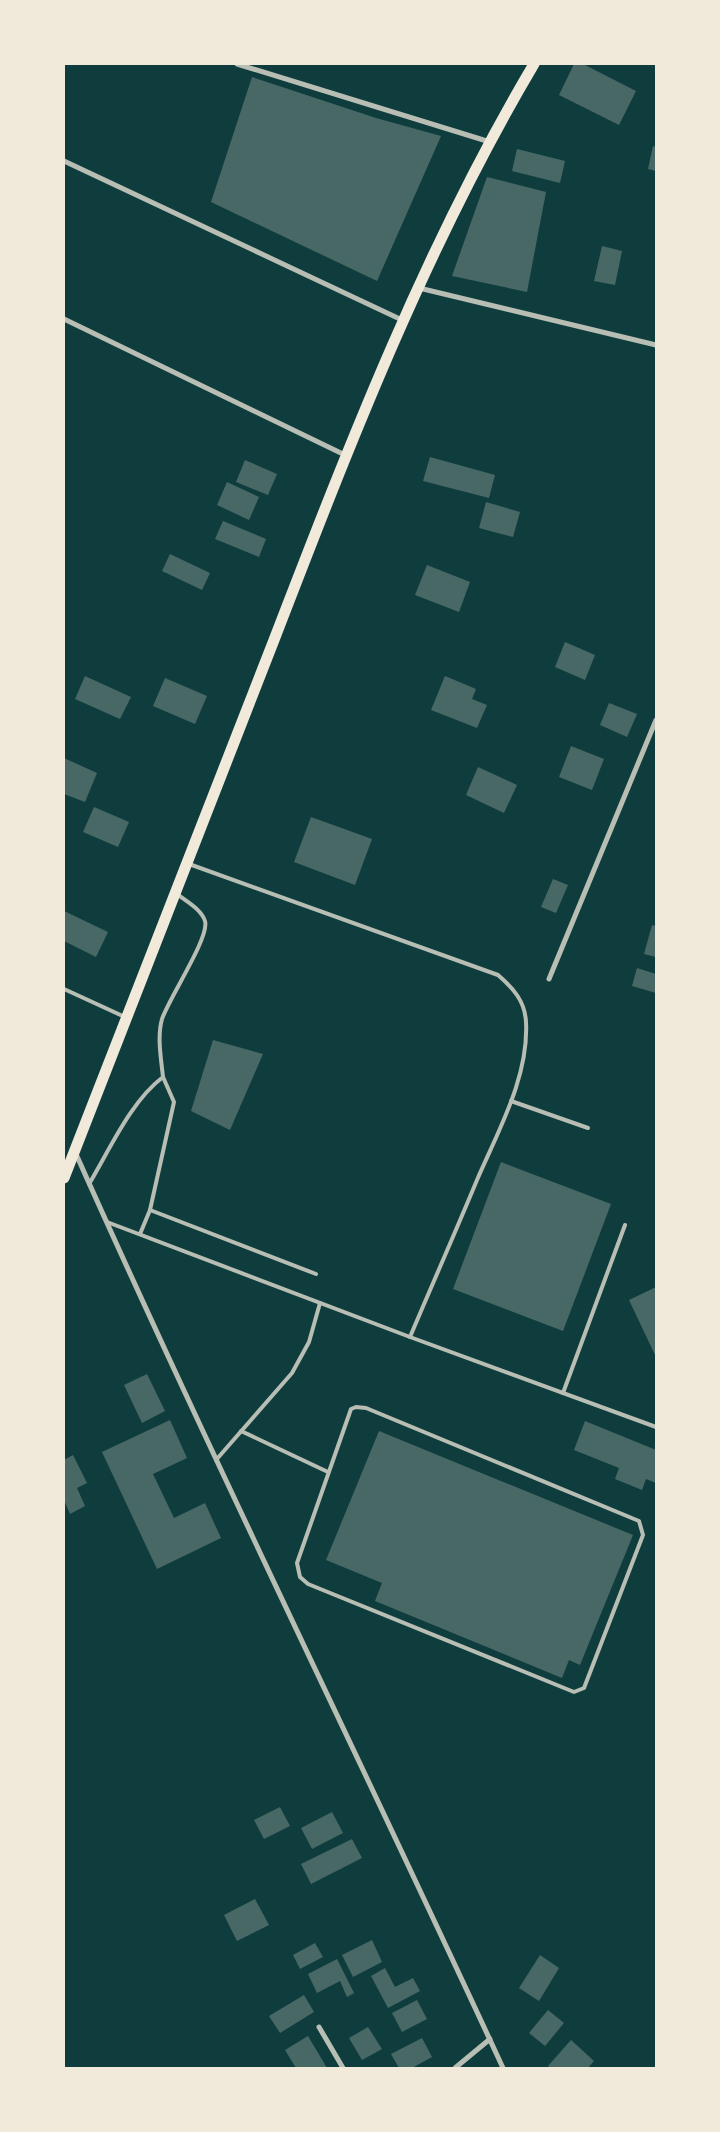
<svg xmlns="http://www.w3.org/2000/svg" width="720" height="2132" font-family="Jost,sans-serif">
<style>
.building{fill:#486865}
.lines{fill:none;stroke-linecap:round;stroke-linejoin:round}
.service{stroke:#b8beb3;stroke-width:4}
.minor{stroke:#b8beb3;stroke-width:5}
.primary{stroke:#f1e9da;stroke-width:11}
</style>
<rect width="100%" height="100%" fill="#0f3d3e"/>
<!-- building -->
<g class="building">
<polygon points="574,64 583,64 636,91 619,125 559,95"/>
<polygon points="252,77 376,118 441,136 377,281 211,202"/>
<polygon points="653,146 656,147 656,171 648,169"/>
<polygon points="517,149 565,161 560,183 512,171"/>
<polygon points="487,177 546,192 527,292 452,276"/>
<polygon points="602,246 622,251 615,285 594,281"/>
<polygon points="430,457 495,475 489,498 423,481"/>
<polygon points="245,460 277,474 268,495 236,482"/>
<polygon points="227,482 259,497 249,520 217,505"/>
<polygon points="486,502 520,512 513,537 479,528"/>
<polygon points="223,521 266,539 259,557 215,539"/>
<polygon points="170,554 210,573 202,590 162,571"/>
<polygon points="427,565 470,582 459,612 415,595"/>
<polygon points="565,642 595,655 585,680 555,667"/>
<polygon points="85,676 131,697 120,719 75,699"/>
<polygon points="445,676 476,689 472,699 487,705 477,728 431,710"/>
<polygon points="165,678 207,696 195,724 153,706"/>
<polygon points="609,703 637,714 627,737 600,725"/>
<polygon points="571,746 604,759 592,790 559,777"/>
<polygon points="64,758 97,773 85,802 64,794"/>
<polygon points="478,767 517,785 504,813 466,795"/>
<polygon points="94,807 129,822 118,847 83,832"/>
<polygon points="311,817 372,839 355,885 294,862"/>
<polygon points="553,879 568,885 556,913 541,907"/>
<polygon points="64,911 108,932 96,957 64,941"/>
<polygon points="652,925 656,926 656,957 644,954"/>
<polygon points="637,968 656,974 656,993 632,986"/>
<polygon points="213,1040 263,1054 230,1130 191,1111"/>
<polygon points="501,1162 611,1204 563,1331 453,1289"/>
<polygon points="656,1287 656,1357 629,1300"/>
<polygon points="147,1374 165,1411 142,1423 124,1385"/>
<polygon points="170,1420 187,1458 153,1474 174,1518 205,1503 221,1538 157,1569 102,1452"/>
<polygon points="585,1421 656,1450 656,1483 646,1479 642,1490 615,1479 619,1468 574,1450"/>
<polygon points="379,1431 633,1535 580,1665 569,1660 562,1678 375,1601 382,1583 326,1560"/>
<polygon points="73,1455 87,1483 77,1488 85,1506 70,1514 64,1500 64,1460"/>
<polygon points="280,1807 290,1826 264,1839 254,1820"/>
<polygon points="332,1812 343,1833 312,1849 301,1828"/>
<polygon points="352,1839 362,1858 311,1884 301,1864"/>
<polygon points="255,1899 269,1925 237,1941 224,1915"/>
<polygon points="372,1940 382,1962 353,1977 342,1955"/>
<polygon points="315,1943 323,1957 300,1969 293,1955"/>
<polygon points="540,1955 559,1968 539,2001 519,1988"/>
<polygon points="337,1959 354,1993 347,1997 340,1981 317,1993 308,1974"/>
<polygon points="385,1968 395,1987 413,1978 420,1991 388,2008 371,1976"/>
<polygon points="304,1995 314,2012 280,2033 269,2016"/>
<polygon points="417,2000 427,2019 402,2032 392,2013"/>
<polygon points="548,2010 564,2023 545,2046 529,2033"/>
<polygon points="368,2027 382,2049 362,2060 349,2038"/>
<polygon points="308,2036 327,2068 296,2068 285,2050"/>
<polygon points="422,2038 432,2057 412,2068 399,2068 391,2054"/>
<polygon points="571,2040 594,2061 588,2068 550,2068 548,2066"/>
</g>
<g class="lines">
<!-- service -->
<g class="service">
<path d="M189 864 498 975C513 988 525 1001 526 1022 529 1077 498 1131 477 1180 455 1233 432 1285 410 1337"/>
<polyline points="64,989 125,1017"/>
<polyline points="511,1101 588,1128"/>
<path d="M89 1184C110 1149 131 1101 163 1077 161 1058 157 1037 162 1019 169 998 210 937 205 921 201 909 187 902 177 894"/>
<polyline points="150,1210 174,1102 163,1077"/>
<polyline points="107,1222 410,1337 656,1427"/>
<polyline points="140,1234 150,1210 316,1274"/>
<polyline points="563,1393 625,1225"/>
<polygon points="356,1407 366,1408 639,1521 643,1535 584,1688 574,1692 308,1584 300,1577 297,1563 351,1409"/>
<polyline points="241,1431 328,1472"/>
<polyline points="216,1460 292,1373 309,1342 320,1303"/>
</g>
<!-- minor -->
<g class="minor">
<polyline points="237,64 490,142"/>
<polyline points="64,161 402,320"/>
<polyline points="419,288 656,345"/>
<polyline points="64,319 345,455"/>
<polyline points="549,979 656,720"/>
<path d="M76 1154C213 1461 362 1763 503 2068"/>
<polyline points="319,2027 343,2068"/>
<polyline points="455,2068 490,2039"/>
</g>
<!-- primary -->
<path class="primary" d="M64 1178C134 999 204 819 274 640 350 443 426 246 534 64"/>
</g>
<!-- border -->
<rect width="720" height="2132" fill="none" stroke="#f1e9da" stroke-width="130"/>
</svg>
